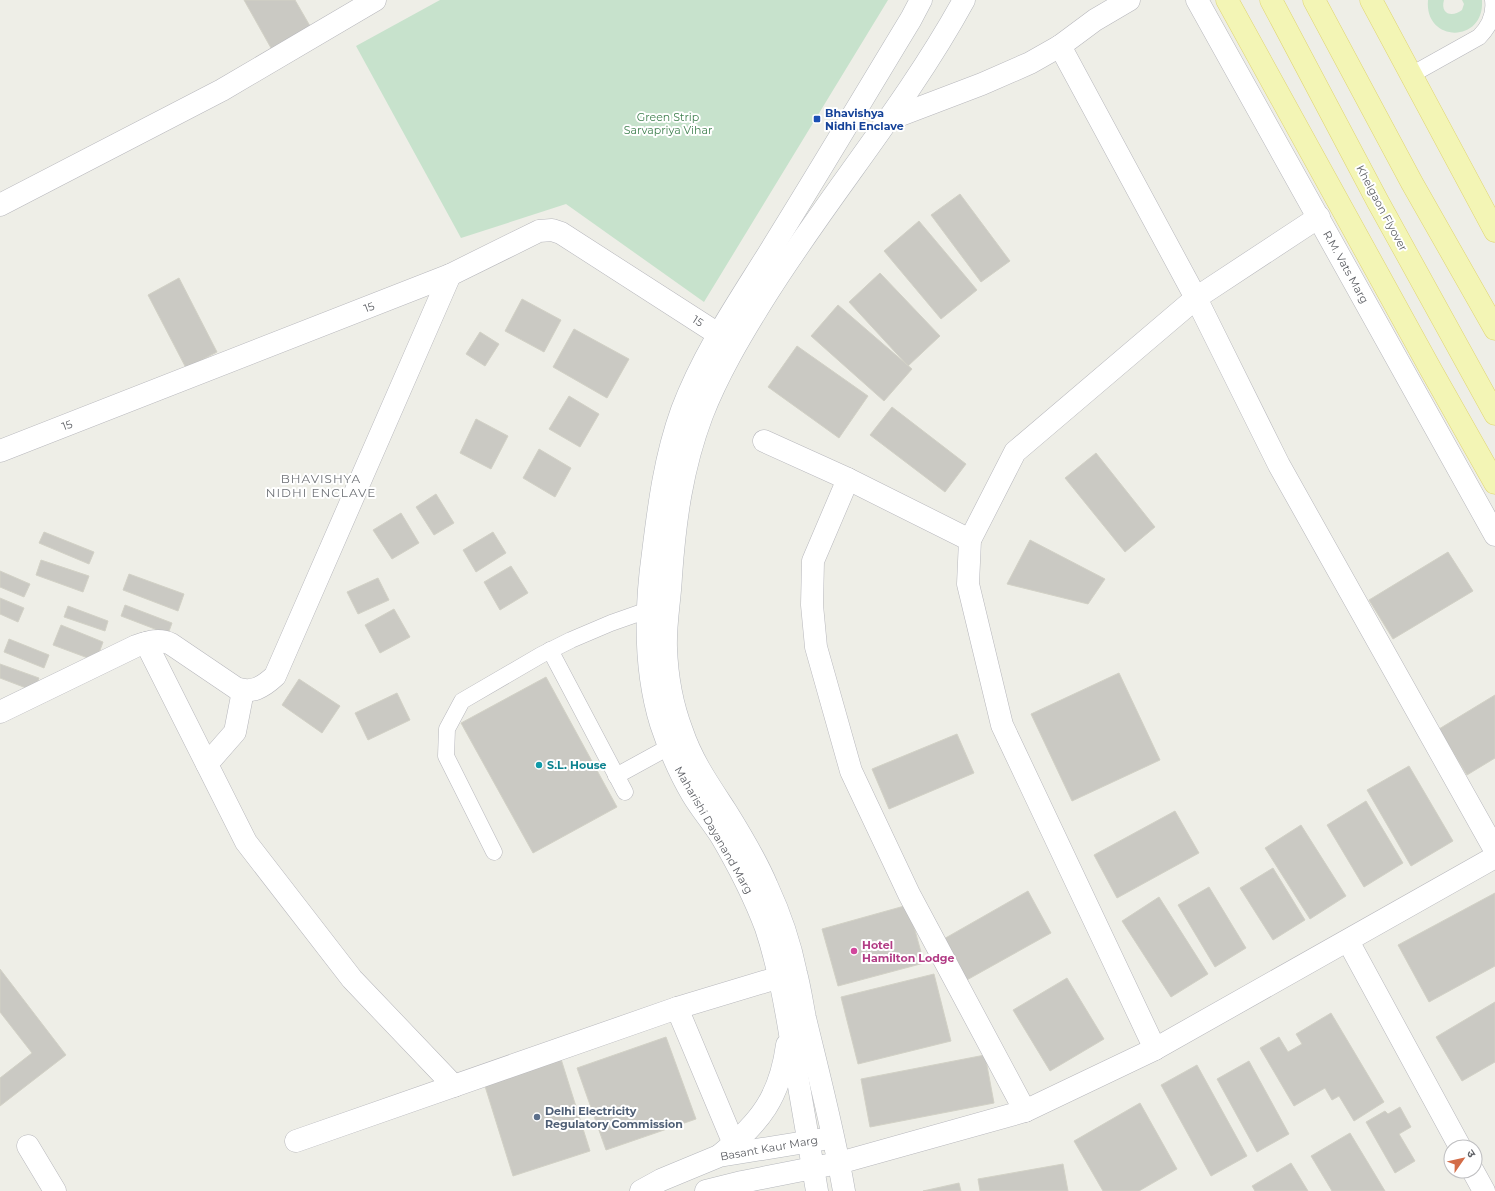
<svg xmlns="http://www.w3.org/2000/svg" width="1495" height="1191" font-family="Montserrat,'Noto Sans Devanagari',sans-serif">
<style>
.green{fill:#c7e2cc}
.building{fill:#cac9c3;stroke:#d2d1c6}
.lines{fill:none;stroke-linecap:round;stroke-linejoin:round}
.lane-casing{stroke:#b7b7bc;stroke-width:17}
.street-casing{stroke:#b7b7bc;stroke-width:23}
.secondary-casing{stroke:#b5b7bc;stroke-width:23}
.primary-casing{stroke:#e0d56f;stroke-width:23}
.lane{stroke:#fff;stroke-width:16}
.street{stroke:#fff;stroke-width:22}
.secondary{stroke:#fff;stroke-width:22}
.primary{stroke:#f3f5b5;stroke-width:22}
.transit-dot{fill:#1a4fb4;stroke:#fff;stroke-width:1.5}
.culture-dot{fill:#0f9aa8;stroke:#fff;stroke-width:1.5}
.hotel-dot{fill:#d1479c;stroke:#fff;stroke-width:1.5}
.service-dot{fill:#5c6f8a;stroke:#fff;stroke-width:1.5}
.labels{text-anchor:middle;stroke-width:4;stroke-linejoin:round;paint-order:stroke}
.transit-label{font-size:11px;font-weight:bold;fill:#164399;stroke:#fff;text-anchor:start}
.park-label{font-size:11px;fill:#418150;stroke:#fff}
.street-label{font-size:11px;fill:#5e6065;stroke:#fff}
.culture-label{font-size:11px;font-weight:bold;fill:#0d838f;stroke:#fff;text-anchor:start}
.hotel-label{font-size:11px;font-weight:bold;fill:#b23c85;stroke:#fff;text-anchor:start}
.service-label{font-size:11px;font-weight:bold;fill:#4e5e75;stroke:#fff;text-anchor:start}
.neighbourhood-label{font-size:12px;letter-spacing:1px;fill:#6f7277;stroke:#fff}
</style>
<rect width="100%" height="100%" fill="#eeeee7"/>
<!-- green -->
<g class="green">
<polygon points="440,0 888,0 704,302 566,204 461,238 356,46"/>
<path d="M1428 0H1444C1440 14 1452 18 1462 10L1464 4 1462 0H1482C1485 44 1424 43 1428 0Z"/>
</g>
<!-- building -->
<g class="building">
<polygon points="244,0 295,0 310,26 271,48"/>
<polygon points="960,194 1010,261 981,282 931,215"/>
<polygon points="919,221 977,290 941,319 884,251"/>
<polygon points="880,273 940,336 908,366 849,302"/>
<polygon points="179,278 217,352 186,368 148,295"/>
<polygon points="522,299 561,320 544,352 505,331"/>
<polygon points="838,305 912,369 884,401 811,336"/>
<polygon points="574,329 629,359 607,398 553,367"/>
<polygon points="480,332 499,344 485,366 466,354"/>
<polygon points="797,346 868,396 839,438 768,387"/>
<polygon points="569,396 599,414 580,447 549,429"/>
<polygon points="892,407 966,464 945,492 870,435"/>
<polygon points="476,419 508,436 491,469 460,453"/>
<polygon points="539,449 571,468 555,497 523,478"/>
<polygon points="1096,453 1155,527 1125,552 1065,478"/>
<polygon points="436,494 454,523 434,535 416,507"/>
<polygon points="401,513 419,543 392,559 373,530"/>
<polygon points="44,532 94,552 89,564 39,543"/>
<polygon points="493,532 506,553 476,572 463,550"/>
<polygon points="1030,540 1105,579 1088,604 1007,584"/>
<polygon points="1448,552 1473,591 1393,639 1369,600"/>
<polygon points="41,560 89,576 83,592 36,575"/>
<polygon points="511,566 528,593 500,610 484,582"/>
<polygon points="0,571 30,584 24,597 0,587"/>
<polygon points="129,574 184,594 178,611 123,590"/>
<polygon points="378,578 389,600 358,614 347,592"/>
<polygon points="0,598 24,608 18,622 0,614"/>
<polygon points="125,605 172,623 168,634 121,616"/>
<polygon points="68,606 108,621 105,631 64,617"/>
<polygon points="394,609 410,637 380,653 365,625"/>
<polygon points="61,625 103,642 96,661 53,645"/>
<polygon points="9,639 49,655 44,668 4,652"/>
<polygon points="0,664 39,678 34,691 0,678"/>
<polygon points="1119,673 1160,760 1072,801 1031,714"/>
<polygon points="546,677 617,807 533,853 461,723"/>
<polygon points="299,679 340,706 322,733 282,705"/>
<polygon points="397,693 410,720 368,740 355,713"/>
<polygon points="1495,695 1495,758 1467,775 1439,729"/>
<polygon points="957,734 974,773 889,809 872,769"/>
<polygon points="1409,766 1453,841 1411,866 1367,790"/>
<polygon points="1366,801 1403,863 1364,887 1327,825"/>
<polygon points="1175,811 1199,853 1117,898 1094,855"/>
<polygon points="1301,825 1346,896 1310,919 1265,848"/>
<polygon points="1273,868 1305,920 1273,940 1240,888"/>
<polygon points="1209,887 1246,948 1215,967 1178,905"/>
<polygon points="1028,891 1051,933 965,981 942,940"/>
<polygon points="1495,893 1495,966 1429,1002 1398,945"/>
<polygon points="1159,897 1208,974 1171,997 1122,921"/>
<polygon points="908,905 924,963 838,986 822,929"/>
<polygon points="0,969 66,1055 0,1106 0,1078 32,1053 0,1012"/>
<polygon points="934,974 951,1041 858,1064 841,997"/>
<polygon points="1067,978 1104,1039 1050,1071 1013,1010"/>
<polygon points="1495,1002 1495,1062 1462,1081 1436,1037"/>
<polygon points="1331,1013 1384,1102 1354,1121 1339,1096 1332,1100 1325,1088 1294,1106 1260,1048 1279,1037 1288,1052 1302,1044 1296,1034"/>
<polygon points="666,1037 696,1119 606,1150 577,1068"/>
<polygon points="985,1055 994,1103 870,1127 861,1079"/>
<polygon points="561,1059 590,1151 513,1176 484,1083"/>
<polygon points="1249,1061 1289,1134 1257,1152 1217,1079"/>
<polygon points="1197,1065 1247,1156 1211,1176 1161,1085"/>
<polygon points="1140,1103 1177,1169 1139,1191 1103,1191 1074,1141"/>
<polygon points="1400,1107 1411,1127 1399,1134 1415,1161 1395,1173 1366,1122 1385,1111 1388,1114"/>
<polygon points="1350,1133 1385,1191 1332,1191 1311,1156"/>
<polygon points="1291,1163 1308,1191 1255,1191 1252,1186"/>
<polygon points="1063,1164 1068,1191 980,1191 978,1179"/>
<polygon points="959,1183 961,1191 923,1191"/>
</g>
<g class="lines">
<!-- lane casing -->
<g class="lane-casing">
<g id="lane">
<path d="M1411 75 1479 37C1489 27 1495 15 1493 0"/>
<polyline points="550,650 625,792"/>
<polyline points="616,776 669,747"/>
<polyline points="494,852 446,756 447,729 462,701 541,655 571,640 611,623 648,610"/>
</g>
</g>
<!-- street casing -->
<g class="street-casing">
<g id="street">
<polyline points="1197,0 1495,535"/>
<polyline points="1060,46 1196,298 1279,465 1495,850"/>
<polyline points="890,119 982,84 1030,63 1060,46 1095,20 1129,0"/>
<polyline points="0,205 222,90 375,0"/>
<polyline points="764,441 848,479 970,540"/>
<polyline points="0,451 450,275 539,231 552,230 561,233 718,334"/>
<polyline points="848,479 813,561 812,605 816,647 851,771 909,894 1025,1111"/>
<polyline points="146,643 246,842 352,979 454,1086"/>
<path d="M0 712 136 646C148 642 159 638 171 644L236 688C252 694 263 687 275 676L450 275"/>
<polyline points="207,764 235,732 243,691"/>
<polyline points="1348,941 1460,1147"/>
<polyline points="677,1008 734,1144"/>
<polyline points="1155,1049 1002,725 968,584 970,540 1015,452 1196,298 1319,217"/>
<polyline points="296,1141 677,1008 780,977"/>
<polyline points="28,1146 55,1191"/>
<polyline points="839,1163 1025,1111 1155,1049 1495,857"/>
<polyline points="1473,1171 1484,1191"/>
</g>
</g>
<!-- secondary casing -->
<g class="secondary-casing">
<g id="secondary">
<path d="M720 1155C760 1123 780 1097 787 1045"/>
<polyline points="641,1191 661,1180 719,1156 824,1139"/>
<polyline points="706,1191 742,1182 828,1165"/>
<path d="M817 1191C808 1141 800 1090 791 1040 785 1002 778 964 766 928 754 896 738 865 721 836 712 822 701 809 692 794 679 772 669 748 661 724 644 669 645 610 653 553 659 504 665 457 682 410 705 349 742 297 775 243 821 169 866 93 911 19L921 0"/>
<path d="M844 1191C834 1133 819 1076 805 1018 802 1003 800 988 796 973 790 943 780 914 767 886 756 860 741 835 726 811 709 785 692 761 682 731 672 705 667 676 666 648 665 624 670 600 671 576 675 520 682 468 702 415 718 374 740 337 763 300 827 197 906 106 964 0"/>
</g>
</g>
<!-- primary casing -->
<g class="primary-casing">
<g id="primary">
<polyline points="1227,0 1431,370 1495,483"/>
<polyline points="1271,0 1378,202 1495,414"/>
<polyline points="1314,0 1412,183 1495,329"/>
<polyline points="1371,0 1495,231"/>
</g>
</g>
<!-- lane -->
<use href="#lane" class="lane"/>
<!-- street -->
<use href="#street" class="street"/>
<!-- secondary -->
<use href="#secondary" class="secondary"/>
<!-- primary -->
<use href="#primary" class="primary"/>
</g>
<!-- markers -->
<rect class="transit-dot" x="813" y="115" width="8" height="8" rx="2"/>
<circle class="culture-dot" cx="539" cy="765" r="4"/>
<circle class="hotel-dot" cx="854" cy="951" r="4"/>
<circle class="service-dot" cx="537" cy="1117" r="4"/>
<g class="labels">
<!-- transit labels -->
<g class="transit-label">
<text x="825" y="117">Bhavishya<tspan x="825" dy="13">Nidhi Enclave</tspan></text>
</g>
<!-- park labels -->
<g class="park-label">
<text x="668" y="121">Green Strip<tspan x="668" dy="13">Sarvapriya Vihar</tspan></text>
</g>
<!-- street labels -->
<g class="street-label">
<text transform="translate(1382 208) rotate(62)" y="4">Khelgaon Flyover</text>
<text transform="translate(1346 267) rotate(61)" y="4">R.M. Vats Marg</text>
<text transform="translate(369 307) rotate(-21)" y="4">15</text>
<text transform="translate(698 321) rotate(33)" y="4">15</text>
<text transform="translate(67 425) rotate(-21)" y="4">15</text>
<text transform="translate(714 830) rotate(60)" y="4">Maharishi Dayanand Marg</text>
<text transform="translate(769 1148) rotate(-10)" y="4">Basant Kaur Marg</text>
</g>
<!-- culture labels -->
<g class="culture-label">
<text x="547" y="769">S.L. House</text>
</g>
<!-- hotel labels -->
<g class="hotel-label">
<text x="862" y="949">Hotel<tspan x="862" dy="13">Hamilton Lodge</tspan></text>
</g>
<!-- service labels -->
<g class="service-label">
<text x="545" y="1115">Delhi Electricity<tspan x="545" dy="13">Regulatory Commission</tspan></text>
</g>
<!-- neighbourhood labels -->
<g class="neighbourhood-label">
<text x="321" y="483">BHAVISHYA<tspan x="321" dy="14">NIDHI ENCLAVE</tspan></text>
</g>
</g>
<!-- north arrow -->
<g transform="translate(1463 1159) rotate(56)"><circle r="19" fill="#ffffff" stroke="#bfbfc1"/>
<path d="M0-3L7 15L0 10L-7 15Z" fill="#d36c48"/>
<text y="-6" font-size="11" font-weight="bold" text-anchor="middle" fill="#5e6065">उ</text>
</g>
</svg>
